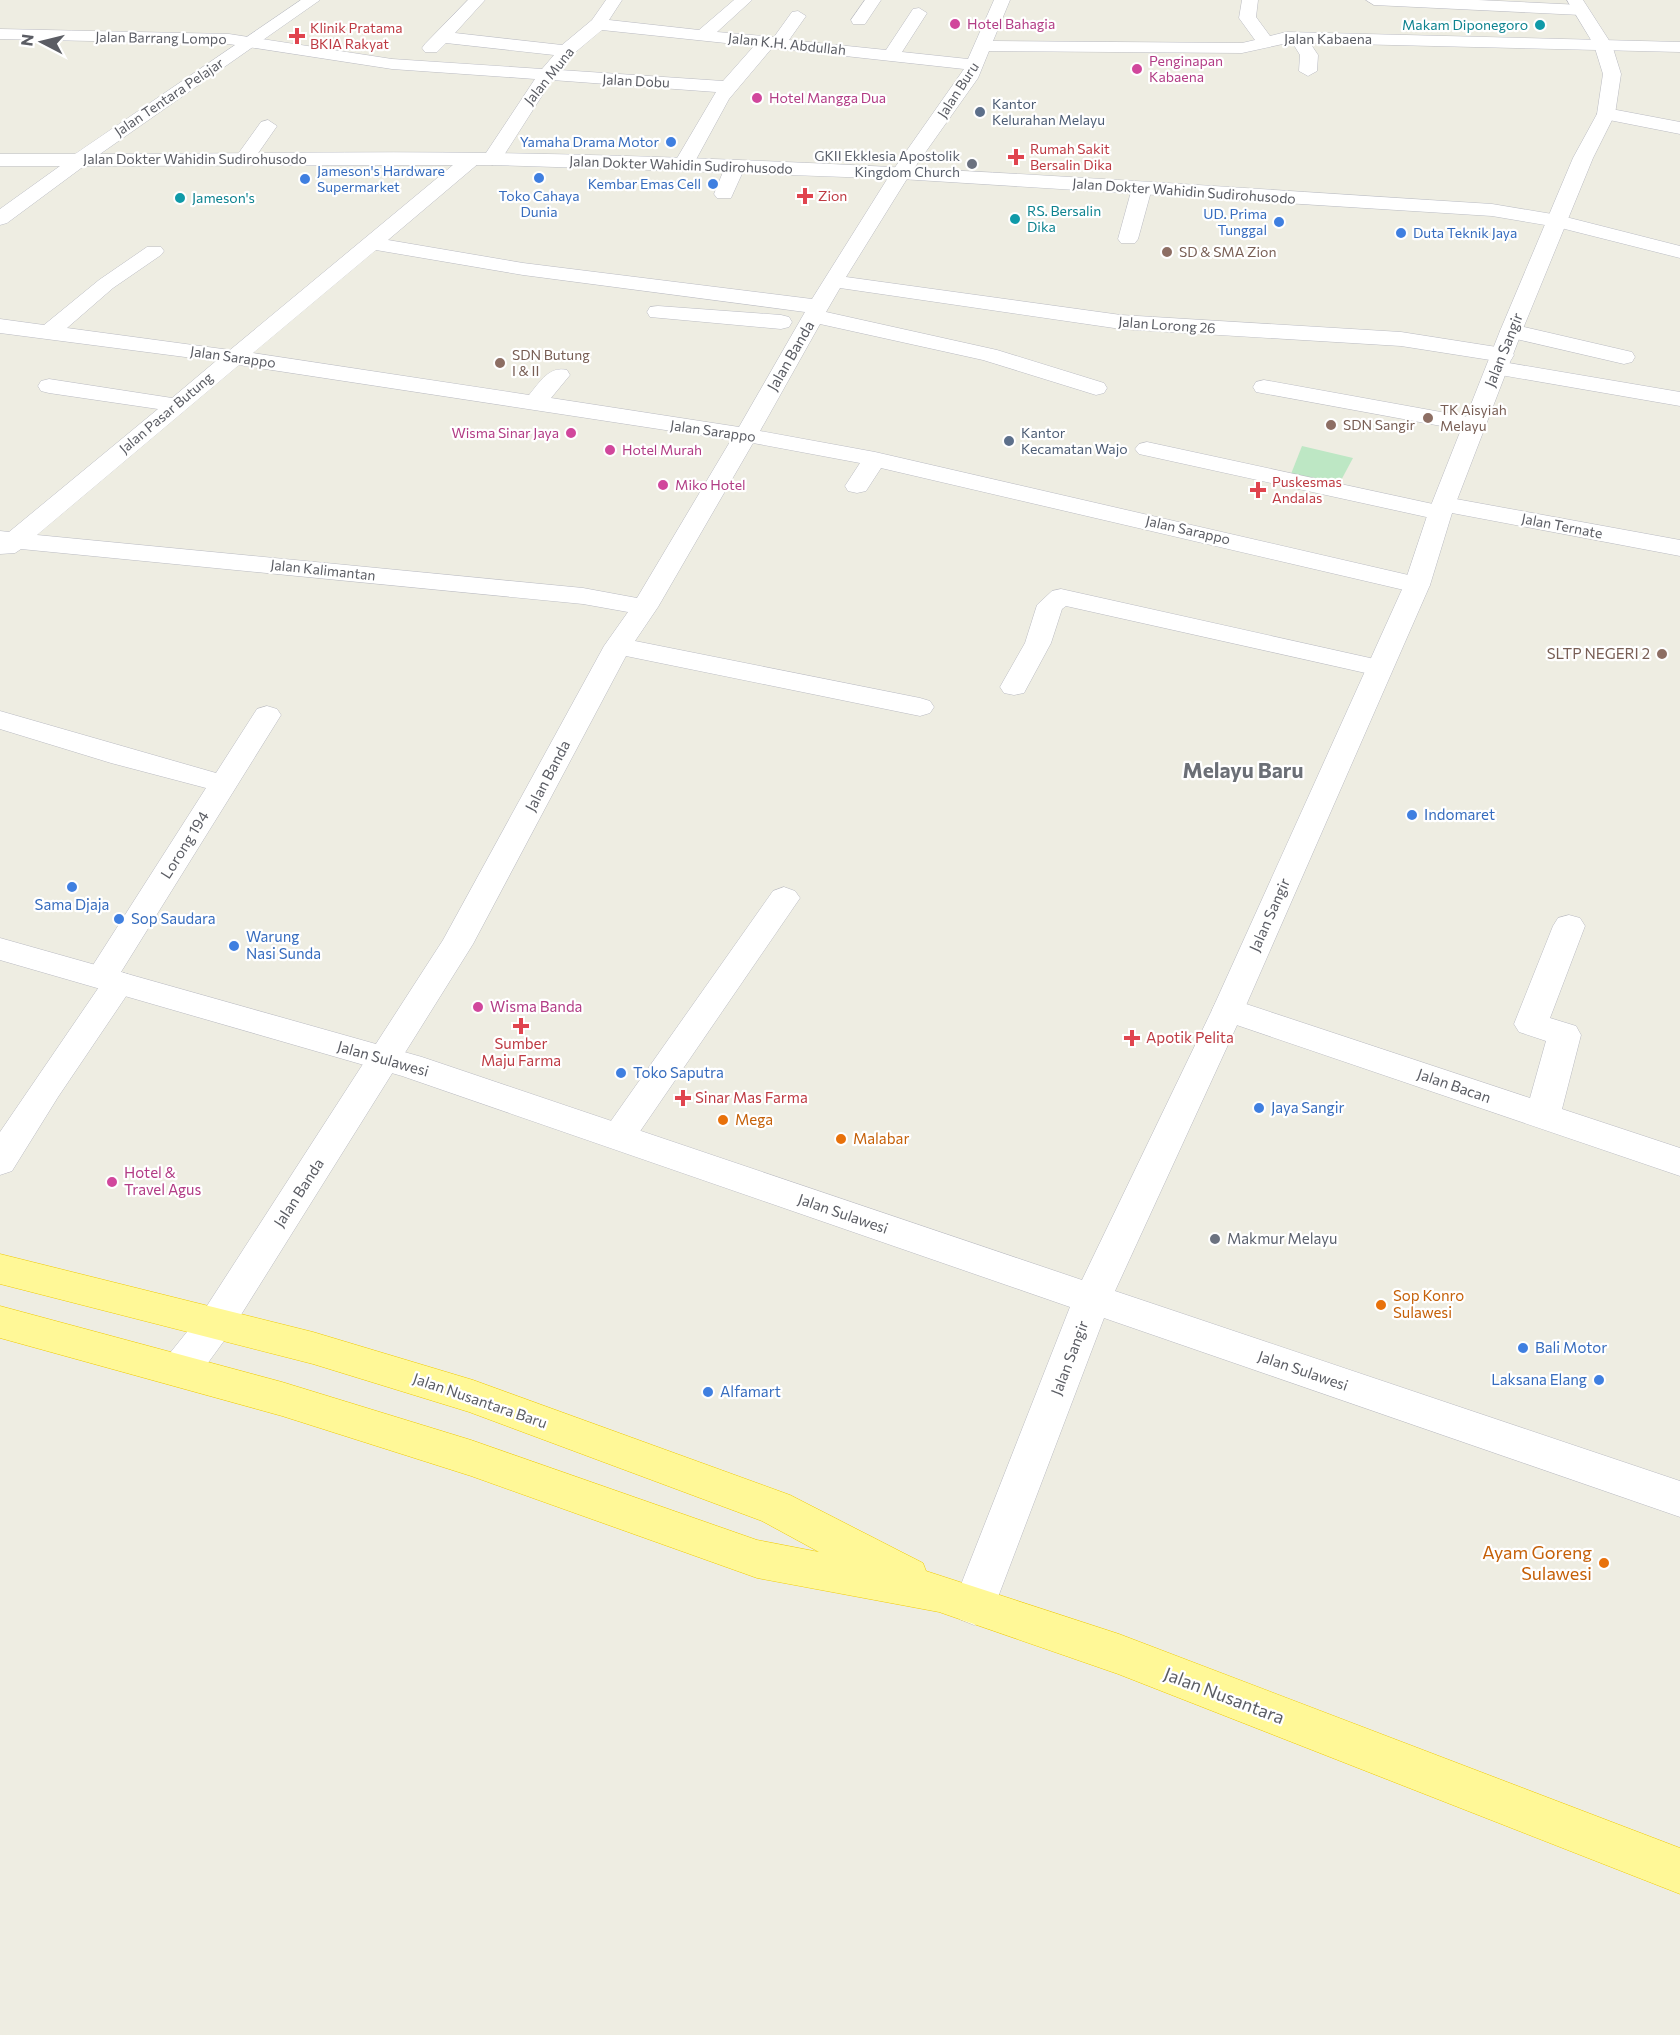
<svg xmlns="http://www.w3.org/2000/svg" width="1680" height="2035" font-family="Commissioner,sans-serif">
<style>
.green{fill:#bde7c4}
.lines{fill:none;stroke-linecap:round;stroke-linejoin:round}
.minor-casing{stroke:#babbc2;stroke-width:1}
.tertiary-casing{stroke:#babbc2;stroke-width:1}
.secondary-casing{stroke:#bbbdc4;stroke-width:1}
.trunk-casing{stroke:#f0ca00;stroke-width:1}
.minor{fill:#fff;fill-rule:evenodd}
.tertiary{fill:#fff;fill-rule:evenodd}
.secondary{fill:#fff;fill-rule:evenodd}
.trunk{fill:#fff897;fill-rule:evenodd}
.hotel-dot{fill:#d1479c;stroke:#fff;stroke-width:2}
.culture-dot{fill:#0f9aa8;stroke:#fff;stroke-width:2}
.health-dot{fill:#e0444e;stroke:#fff;stroke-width:2}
.service-dot{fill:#5c6f8a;stroke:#fff;stroke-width:2}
.shop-dot{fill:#3f7fe0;stroke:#fff;stroke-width:2}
.worship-dot{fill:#6b7280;stroke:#fff;stroke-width:2}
.education-dot{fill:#8d6e63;stroke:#fff;stroke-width:2}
.food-dot{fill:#e8710a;stroke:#fff;stroke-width:2}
.labels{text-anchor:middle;stroke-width:4.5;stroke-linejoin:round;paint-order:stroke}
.far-hotel-label{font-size:14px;fill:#b23c85;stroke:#fff;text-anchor:start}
.far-culture-label{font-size:14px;fill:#0d838f;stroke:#fff;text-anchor:start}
.far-health-label{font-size:14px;fill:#be3a42;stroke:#fff;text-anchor:start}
.far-street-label{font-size:14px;fill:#5b5d64;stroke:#fff}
.far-service-label{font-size:14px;fill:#4e5e75;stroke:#fff;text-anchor:start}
.far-shop-label{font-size:14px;fill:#366cbe;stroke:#fff;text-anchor:end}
.far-worship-label{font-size:14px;fill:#5b616d;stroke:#fff;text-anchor:end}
.far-education-label{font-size:14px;fill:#785e54;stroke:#fff;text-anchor:start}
.street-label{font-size:15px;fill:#5b5d64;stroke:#fff}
.education-label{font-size:15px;fill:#785e54;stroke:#fff;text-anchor:end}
.shop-label{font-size:15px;fill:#366cbe;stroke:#fff;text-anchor:start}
.hotel-label{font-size:15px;fill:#b23c85;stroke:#fff;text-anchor:start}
.health-label{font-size:15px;fill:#be3a42;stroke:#fff;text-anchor:start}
.food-label{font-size:15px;fill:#c56008;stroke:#fff;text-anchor:start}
.worship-label{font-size:15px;fill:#5b616d;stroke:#fff;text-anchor:start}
.near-food-label{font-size:18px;fill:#c56008;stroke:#fff;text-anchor:end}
.near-street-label{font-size:18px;fill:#5b5d64;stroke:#fff}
.district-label{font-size:21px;font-weight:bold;fill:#6b6f76;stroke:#fff}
</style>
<rect width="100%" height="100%" fill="#eeede2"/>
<!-- green -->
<polygon class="green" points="1302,446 1353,458 1338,486 1291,474"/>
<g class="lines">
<!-- minor casing -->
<g class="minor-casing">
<g id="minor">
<path d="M468 0H485L455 33 562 45 592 20 606 0H622L609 20 699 30 734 0H752L717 32 774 37 792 12 798 11 806 16 789 40 886 50 913 9 919 8 927 13 902 52 968 59 994 0H1010L993 41 1242 43 1255 40 1239 18 1242 0H1258L1256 17 1270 36 1286 32 1680 42V52L1310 43 1318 55 1317 71 1308 76 1299 71 1300 55 1292 42 1242 53 989 51 978 78 910 174 846 277 1121 315 1401 332 1503 348 1511 350 1514 355 1511 360 1503 362 1401 346 1121 329 840 288 826 312 997 350 1104 383 1107 388 1104 393 1096 395 983 360 820 324 760 431 875 452 1417 577 1426 579 1430 585 1426 591 1417 593 881 468 866 491 857 493 848 491 845 486 860 463 753 443 658 607 635 641 920 698 930 701 934 707 930 713 920 716 626 656 473 944 229 1334 194 1382 180 1386 166 1382 161 1370 166 1358 203 1312 443 940 604 646 628 612 583 604 21 549 15 553 0 554V531L9 532 158 409 49 393 41 391 38 386 41 381 49 379 172 398 216 361 0 333V319L44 325 99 280 147 247H161L164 251 161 255 113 288 67 328 230 350 465 155H479L482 159 479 163 388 240 523 263 812 299 891 173 964 69 772 48 729 99 693 165 683 171 673 165 716 92 552 80 499 163 492 165 482 159 535 79 392 69 229 44 0 39V29L229 34 392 59 542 69 554 55 446 43 437 52H425L422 48 425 44ZM602 30 754 46 723 81 560 70 572 55ZM376 250 523 275 805 312 739 427 551 398 570 375 567 370C549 366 540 382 529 395L253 353ZM239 365 731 440 637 598 583 588 37 535Z"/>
<polygon points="865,0 881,0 865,24 853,24 851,20"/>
<polygon points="1366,0 1478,0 1581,5 1589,10 1581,15 1374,5"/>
<polygon points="1606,108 1680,122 1680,134 1599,118 1597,114"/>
<polygon points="268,120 277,126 252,162 238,162 235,158 238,154 261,122"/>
<polygon points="735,161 745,167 731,198 717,198 714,194 725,167"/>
<polygon points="1142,182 1152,188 1138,239 1135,243 1121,243 1118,239 1132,188"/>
<polygon points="658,306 781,315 789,317 792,322 789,327 781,329 650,317 647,312 650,307"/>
<polygon points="1511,324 1632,352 1635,357 1632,362 1624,364 1503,336 1500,331 1503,326"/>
<polygon points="1497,361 1680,392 1680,406 1489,373 1486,368 1489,363"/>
<polygon points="1264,380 1474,418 1482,420 1486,425 1482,430 1474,432 1256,392 1253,387 1256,382"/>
<polygon points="1147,442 1433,504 1436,499 1445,497 1680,540 1680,556 1452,513 1449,518 1440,520 1139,454 1135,449 1139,444"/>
<polygon points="1061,589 1379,660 1389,662 1393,668 1389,674 1379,676 1066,606 1062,609 1051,643 1024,693 1014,695 1004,693 1000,687 1025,643 1037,605 1052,591"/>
<polygon points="267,706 277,709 281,715 121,972 130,975 135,983 58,1097 12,1171 0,1175 0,1132 99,987 91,984 86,976 206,788 111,763 0,729 0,711 216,773 257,709"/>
<polygon points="784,887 795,891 800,898 630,1146 618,1150 606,1146 601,1137 606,1128 773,891"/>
<polygon points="1569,915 1580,918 1585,926 1550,1018 1576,1026 1581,1035 1562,1109 1680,1148 1680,1176 1216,1018 1212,1010 1216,1002 1228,998 1530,1098 1546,1041 1519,1032 1514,1024 1553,926 1558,918"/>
</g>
</g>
<!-- tertiary casing -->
<g class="tertiary-casing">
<polygon id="tertiary" points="1567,0 1583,0 1612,45 1621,74 1615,114 1593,158 1522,331 1452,513 1430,585 1244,1010 1115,1291 1680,1481 1680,1517 1104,1318 995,1605 989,1619 974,1625 959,1619 953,1605 1070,1307 402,1076 0,960 0,938 422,1057 1082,1280 1212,1010 1404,585 1428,513 1500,331 1573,158 1597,114 1603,74 1594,45"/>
</g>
<!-- secondary casing -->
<g class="secondary-casing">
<path id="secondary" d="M301 0H320L100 154C230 154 361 151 492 153 826 158 1159 183 1492 204L1558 215 1680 246V258L1557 227 1492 216 901 179 683 171 492 165 84 166 7 223 0 225V209L60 166H0V154H75Z"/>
</g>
<!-- trunk casing -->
<g class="trunk-casing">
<polygon id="trunk" points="0,1254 313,1332 473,1380 790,1495 923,1563 926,1571 1119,1634 1680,1848 1680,1894 1118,1674 939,1612 757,1578 471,1476 282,1416 0,1338 0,1306 282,1382 471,1440 757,1540 819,1552 762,1521 469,1412 313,1364 0,1284"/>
</g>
<!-- minor -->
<use href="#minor" class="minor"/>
<!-- tertiary -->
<use href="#tertiary" class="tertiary"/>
<!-- secondary -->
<use href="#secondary" class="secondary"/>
<!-- trunk -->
<use href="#trunk" class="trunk"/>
</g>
<!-- markers -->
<g class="hotel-dot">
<circle cx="955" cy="24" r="6"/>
<circle cx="1137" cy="69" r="6"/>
<circle cx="757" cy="98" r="6"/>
<circle cx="571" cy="433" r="6"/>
<circle cx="610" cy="450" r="6"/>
<circle cx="663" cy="485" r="6"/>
<circle cx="478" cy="1007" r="6"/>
<circle cx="112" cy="1182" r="6"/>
</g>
<g class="culture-dot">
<circle cx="1540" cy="25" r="6"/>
<circle cx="180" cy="198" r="6"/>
<circle cx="1015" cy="219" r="6"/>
</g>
<g class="health-dot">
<path d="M294 27h6v6h6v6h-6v6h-6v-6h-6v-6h6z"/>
<path d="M1013 148h6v6h6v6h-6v6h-6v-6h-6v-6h6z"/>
<path d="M802 187h6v6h6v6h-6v6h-6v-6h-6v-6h6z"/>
<path d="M1255 481h6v6h6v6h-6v6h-6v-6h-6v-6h6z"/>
<path d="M518 1017h6v6h6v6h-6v6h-6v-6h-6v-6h6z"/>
<path d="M1129 1029h6v6h6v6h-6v6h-6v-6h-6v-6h6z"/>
<path d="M680 1089h6v6h6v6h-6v6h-6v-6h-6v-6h6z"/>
</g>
<g class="service-dot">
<circle cx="980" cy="112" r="6"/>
<circle cx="1009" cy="441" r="6"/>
</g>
<g class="shop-dot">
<circle cx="671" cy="142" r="6"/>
<circle cx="539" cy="178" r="6"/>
<circle cx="305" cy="179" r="6"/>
<circle cx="713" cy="184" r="6"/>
<circle cx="1279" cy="222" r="6"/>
<circle cx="1401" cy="233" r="6"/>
<circle cx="1412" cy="815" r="6"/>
<circle cx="72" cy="887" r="6"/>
<circle cx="119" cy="919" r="6"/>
<circle cx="234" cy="946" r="6"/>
<circle cx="621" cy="1073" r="6"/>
<circle cx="1259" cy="1108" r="6"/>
<circle cx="1523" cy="1348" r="6"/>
<circle cx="1599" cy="1380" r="6"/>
<circle cx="708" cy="1392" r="6"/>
</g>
<g class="worship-dot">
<circle cx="972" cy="164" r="6"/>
<circle cx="1215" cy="1239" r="6"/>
</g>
<g class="education-dot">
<circle cx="1167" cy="252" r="6"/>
<circle cx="500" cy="363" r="6"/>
<circle cx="1428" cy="418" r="6"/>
<circle cx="1331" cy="425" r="6"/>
<circle cx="1662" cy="654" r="6"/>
</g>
<g class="food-dot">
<circle cx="723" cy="1120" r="6"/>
<circle cx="841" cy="1139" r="6"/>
<circle cx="1381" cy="1305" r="6"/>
<circle cx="1604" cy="1563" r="6"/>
</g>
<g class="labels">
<!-- far-hotel labels -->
<g class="far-hotel-label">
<text x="967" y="29">Hotel Bahagia</text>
<text x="1149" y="66">Penginapan<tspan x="1149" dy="16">Kabaena</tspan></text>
<text x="769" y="103">Hotel Mangga Dua</text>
<text x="559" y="438" text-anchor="end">Wisma Sinar Jaya</text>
<text x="622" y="455">Hotel Murah</text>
<text x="675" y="490">Miko Hotel</text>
</g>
<!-- far-culture labels -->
<g class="far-culture-label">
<text x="1528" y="30" text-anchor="end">Makam Diponegoro</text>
<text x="192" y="203">Jameson's</text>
<text x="1027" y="216">RS. Bersalin<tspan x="1027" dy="16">Dika</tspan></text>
</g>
<!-- far-health labels -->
<g class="far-health-label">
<text x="310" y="33">Klinik Pratama<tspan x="310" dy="16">BKIA Rakyat</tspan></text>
<text x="1030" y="154">Rumah Sakit<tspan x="1030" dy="16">Bersalin Dika</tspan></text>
<text x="818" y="201">Zion</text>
<text x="1272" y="487">Puskesmas<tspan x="1272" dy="16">Andalas</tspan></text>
</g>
<!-- far-street labels -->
<g class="far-street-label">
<text transform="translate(161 38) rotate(1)" y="5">Jalan Barrang Lompo</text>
<text x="1328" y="44">Jalan Kabaena</text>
<text transform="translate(787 44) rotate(6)" y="5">Jalan K.H. Abdullah</text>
<text transform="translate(549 76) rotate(-51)" y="5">Jalan Muna</text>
<text transform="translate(636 81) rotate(3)" y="5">Jalan Dobu</text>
<text transform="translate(958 90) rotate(-57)" y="5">Jalan Buru</text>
<text transform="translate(169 97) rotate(-34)" y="5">Jalan Tentara Pelajar</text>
<text x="195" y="164">Jalan Dokter Wahidin Sudirohusodo</text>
<text transform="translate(681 165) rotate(2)" y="5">Jalan Dokter Wahidin Sudirohusodo</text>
<text transform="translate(1184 191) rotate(4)" y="5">Jalan Dokter Wahidin Sudirohusodo</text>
<text transform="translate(1167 325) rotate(4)" y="5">Jalan Lorong 26</text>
<text transform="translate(233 357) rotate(8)" y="5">Jalan Sarappo</text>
<text transform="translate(166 413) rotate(-40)" y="5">Jalan Pasar Butung</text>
<text transform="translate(713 431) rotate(8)" y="5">Jalan Sarappo</text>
<text transform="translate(1562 526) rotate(11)" y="5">Jalan Ternate</text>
<text transform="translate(1188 530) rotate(13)" y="5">Jalan Sarappo</text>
<text transform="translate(323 570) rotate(6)" y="5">Jalan Kalimantan</text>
</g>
<!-- far-service labels -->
<g class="far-service-label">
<text x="992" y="109">Kantor<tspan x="992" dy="16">Kelurahan Melayu</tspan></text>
<text x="1021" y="438">Kantor<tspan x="1021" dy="16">Kecamatan Wajo</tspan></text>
</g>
<!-- far-shop labels -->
<g class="far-shop-label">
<text x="659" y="147">Yamaha Drama Motor</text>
<text x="317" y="176" text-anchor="start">Jameson's Hardware<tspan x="317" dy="16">Supermarket</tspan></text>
<text x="701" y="189">Kembar Emas Cell</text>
<text x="539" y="201" text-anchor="middle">Toko Cahaya<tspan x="539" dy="16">Dunia</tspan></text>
<text x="1267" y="219">UD. Prima<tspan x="1267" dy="16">Tunggal</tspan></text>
<text x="1413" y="238" text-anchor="start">Duta Teknik Jaya</text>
</g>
<!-- far-worship labels -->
<g class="far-worship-label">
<text x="960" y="161">GKII Ekklesia Apostolik<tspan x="960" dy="16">Kingdom Church</tspan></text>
</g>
<!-- far-education labels -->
<g class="far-education-label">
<text x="1179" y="257">SD &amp; SMA Zion</text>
<text x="512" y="360">SDN Butung<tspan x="512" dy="16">I &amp; II</tspan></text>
<text x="1440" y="415">TK Aisyiah<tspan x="1440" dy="16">Melayu</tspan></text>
<text x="1343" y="430">SDN Sangir</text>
</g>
<!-- street labels -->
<g class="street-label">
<text transform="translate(1504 350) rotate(-68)" y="5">Jalan Sangir</text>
<text transform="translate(791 356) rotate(-60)" y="5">Jalan Banda</text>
<text transform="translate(548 776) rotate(-62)" y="5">Jalan Banda</text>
<text transform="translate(185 845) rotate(-58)" y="5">Lorong 194</text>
<text transform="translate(1270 915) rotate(-66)" y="5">Jalan Sangir</text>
<text transform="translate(383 1059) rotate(16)" y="5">Jalan Sulawesi</text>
<text transform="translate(1454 1086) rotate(19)" y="5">Jalan Bacan</text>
<text transform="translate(299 1193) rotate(-57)" y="5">Jalan Banda</text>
<text transform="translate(843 1214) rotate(19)" y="5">Jalan Sulawesi</text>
<text transform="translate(1070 1358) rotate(-69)" y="5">Jalan Sangir</text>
<text transform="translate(1303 1371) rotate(19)" y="5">Jalan Sulawesi</text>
<text transform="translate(480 1401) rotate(19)" y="5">Jalan Nusantara Baru</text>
</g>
<!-- education labels -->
<g class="education-label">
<text x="1650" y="659">SLTP NEGERI 2</text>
</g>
<!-- shop labels -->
<g class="shop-label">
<text x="1424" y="820">Indomaret</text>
<text x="72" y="910" text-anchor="middle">Sama Djaja</text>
<text x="131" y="924">Sop Saudara</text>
<text x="246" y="942">Warung<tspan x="246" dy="17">Nasi Sunda</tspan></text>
<text x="633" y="1078">Toko Saputra</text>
<text x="1271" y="1113">Jaya Sangir</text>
<text x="1535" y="1353">Bali Motor</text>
<text x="1587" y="1385" text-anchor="end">Laksana Elang</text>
<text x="720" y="1397">Alfamart</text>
</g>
<!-- hotel labels -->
<g class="hotel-label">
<text x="490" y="1012">Wisma Banda</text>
<text x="124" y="1178">Hotel &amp;<tspan x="124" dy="17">Travel Agus</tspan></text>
</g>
<!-- health labels -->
<g class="health-label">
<text x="1146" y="1043">Apotik Pelita</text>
<text x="521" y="1049" text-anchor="middle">Sumber<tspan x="521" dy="17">Maju Farma</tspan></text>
<text x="695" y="1103">Sinar Mas Farma</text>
</g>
<!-- food labels -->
<g class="food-label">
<text x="735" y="1125">Mega</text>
<text x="853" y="1144">Malabar</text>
<text x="1393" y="1301">Sop Konro<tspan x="1393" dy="17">Sulawesi</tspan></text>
</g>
<!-- worship labels -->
<g class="worship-label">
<text x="1227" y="1244">Makmur Melayu</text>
</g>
<!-- near-food labels -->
<g class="near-food-label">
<text x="1592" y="1559">Ayam Goreng<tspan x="1592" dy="21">Sulawesi</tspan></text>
</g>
<!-- near-street labels -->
<g class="near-street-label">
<text transform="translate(1224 1696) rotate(21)" y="6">Jalan Nusantara</text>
</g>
<!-- district labels -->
<g class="district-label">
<text x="1243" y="778">Melayu Baru</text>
</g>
</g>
<!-- north arrow -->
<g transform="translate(42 42) rotate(277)" stroke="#ffffff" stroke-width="4.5" paint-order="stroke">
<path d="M0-4.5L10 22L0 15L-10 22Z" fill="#5b5d64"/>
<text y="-9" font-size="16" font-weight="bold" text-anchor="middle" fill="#5b5d64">N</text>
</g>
</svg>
